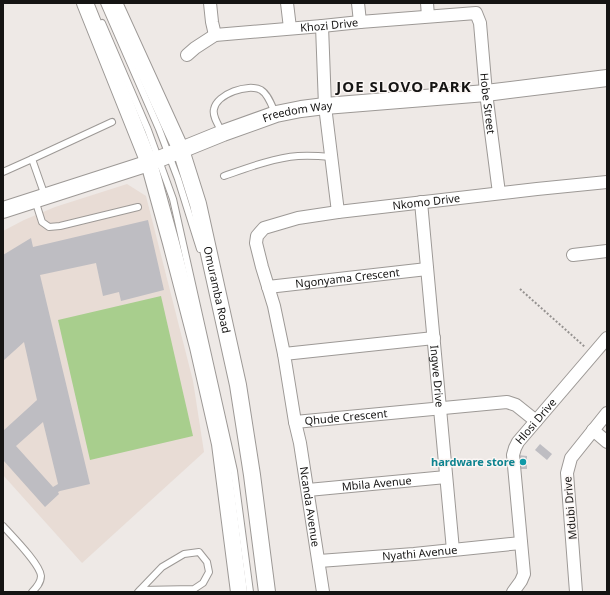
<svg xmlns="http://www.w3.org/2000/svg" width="610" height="595" font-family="'Noto Sans',sans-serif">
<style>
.built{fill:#e8dcd5}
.green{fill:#a8ce8d}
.building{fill:#bebdc2;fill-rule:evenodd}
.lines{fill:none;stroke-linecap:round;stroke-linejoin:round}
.lane-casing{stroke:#9d9996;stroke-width:8}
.street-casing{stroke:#9d9996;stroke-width:14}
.secondary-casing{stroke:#9d9996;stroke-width:18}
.path{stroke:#959290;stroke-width:2;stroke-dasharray:2 2;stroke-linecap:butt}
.lane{stroke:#fff;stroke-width:6}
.street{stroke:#fff;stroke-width:12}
.secondary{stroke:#fff;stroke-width:16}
.culture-dot{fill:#0f9aa8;stroke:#fbf6f4;stroke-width:1.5}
.labels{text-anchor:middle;stroke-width:3;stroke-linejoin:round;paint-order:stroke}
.street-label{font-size:11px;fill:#151413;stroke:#fbf6f4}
.culture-label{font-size:11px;font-weight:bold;fill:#0d838f;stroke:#fbf6f4;text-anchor:end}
.district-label{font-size:15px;font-weight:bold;letter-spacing:1px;fill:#151413;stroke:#fbf6f4}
</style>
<rect width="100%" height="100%" fill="#eee9e6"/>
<!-- built -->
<polygon class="built" points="127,184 146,196 193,381 204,452 82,563 3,475 3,231 24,220 55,207"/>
<!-- green -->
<polygon class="green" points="161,296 193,436 90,460 58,320"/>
<!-- building -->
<g class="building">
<path d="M148 220 164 290 121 301 119 292 103 296 96 263 40 275 90 484 60 491 58 492 59 494 45 507 3 460V431L37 400 24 342 3 361V255L31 238 33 247ZM43 422 58 484 53 487 16 446Z"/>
<polygon points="540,444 552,454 547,460 535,450"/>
<polygon points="518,455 527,456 527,469 519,469"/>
</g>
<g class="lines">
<!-- lane casing -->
<g class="lane-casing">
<g id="lane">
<polyline points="104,3 159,129 178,179 200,249"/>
<polyline points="102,23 148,130 173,199 234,471 250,592"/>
<path d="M222 132C219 126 212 116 214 109 217 94 248 83 261 90 268 94 272 106 275 113"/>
<polyline points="32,159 112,122"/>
<polyline points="3,172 32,159 45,196"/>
<path d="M224 176C247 168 273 158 298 156 309 155 321 156 332 157"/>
<polyline points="35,200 42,222 49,227 60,226 138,207"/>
<path d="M3 526C12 536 40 564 41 576 41 583 36 588 32 592"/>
<polyline points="138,592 162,567 184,554 199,552 207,562 209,572 203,583 194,589 140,590"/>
</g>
</g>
<!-- street casing -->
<g class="street-casing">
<g id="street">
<polyline points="210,3 212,22 215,35"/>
<polyline points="287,3 290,28"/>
<polyline points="358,3 360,22"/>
<polyline points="427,3 428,16"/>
<polyline points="322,26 325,106 338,212"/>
<path id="s1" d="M187 55 195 48 215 35 322 26 360 22 476 13 480 23 486 93 499 193"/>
<path id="s2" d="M421 202 453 550"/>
<polyline points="573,255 607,251"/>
<path id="s3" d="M268 287 427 269"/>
<path id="s4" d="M434 338 284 354 295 422 507 402 516 405 536 421"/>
<path id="s5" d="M284 354 274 306 262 267 256 243 257 236 264 228 298 218 338 212 537 189 607 182"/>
<path id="s6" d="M295 422 300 443 323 592"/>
<polyline points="593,430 607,442"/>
<path id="s7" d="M308 490 446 477"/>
<path id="s8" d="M319 561 414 554 521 543"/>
<path id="s9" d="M513 592 521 581 524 574 513 455 515 448 518 442 607 338"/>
<polyline points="576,592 567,473 571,458 607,413"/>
</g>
</g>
<!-- secondary casing -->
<g class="secondary-casing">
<g id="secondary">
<polyline points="85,3 149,163 171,243 198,347 220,444 239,592"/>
<path id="s10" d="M114 3 181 150 198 204 238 385 252 475 267 592"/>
<path id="s11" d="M3 210 149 163 223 133 276 114 301 109 325 106 486 93 607 78"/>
</g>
</g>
<!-- path -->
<polyline class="path" points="520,289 585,347"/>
<!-- lane -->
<use href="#lane" class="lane"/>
<!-- street -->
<use href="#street" class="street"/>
<!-- secondary -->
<use href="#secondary" class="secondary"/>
</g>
<!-- markers -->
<circle class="culture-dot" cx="523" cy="462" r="4"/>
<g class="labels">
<!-- street labels -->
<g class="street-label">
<text dy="4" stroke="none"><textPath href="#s1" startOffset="149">Khozi Drive</textPath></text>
<text dy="4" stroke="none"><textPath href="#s1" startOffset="388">Hobe Street</textPath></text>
<text dy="4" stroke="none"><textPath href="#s11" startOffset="311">Freedom Way</textPath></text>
<text dy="4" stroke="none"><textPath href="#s5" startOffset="297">Nkomo Drive</textPath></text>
<text dy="4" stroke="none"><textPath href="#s3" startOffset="80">Ngonyama Crescent</textPath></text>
<text dy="4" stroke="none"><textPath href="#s10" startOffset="306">Omuramba Road</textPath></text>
<text dy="4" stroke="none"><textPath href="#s2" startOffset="175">Ingwe Drive</textPath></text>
<text dy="4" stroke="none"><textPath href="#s4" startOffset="271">Qhude Crescent</textPath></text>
<text dy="4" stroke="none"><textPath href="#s9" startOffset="182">Hlosi Drive</textPath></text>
<text dy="4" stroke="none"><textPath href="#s7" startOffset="69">Mbila Avenue</textPath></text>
<text dy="4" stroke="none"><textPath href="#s6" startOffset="86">Ncanda Avenue</textPath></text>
<text transform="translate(570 508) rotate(-95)" y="4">Mdubi Drive</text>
<text dy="4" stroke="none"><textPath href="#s8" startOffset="101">Nyathi Avenue</textPath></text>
</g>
<!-- culture labels -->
<g class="culture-label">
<text x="515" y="466">hardware store</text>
</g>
<!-- district labels -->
<g class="district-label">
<text x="404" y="92">JOE SLOVO PARK</text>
</g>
</g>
<!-- border -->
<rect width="610" height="595" fill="none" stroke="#151413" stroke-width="8"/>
</svg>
